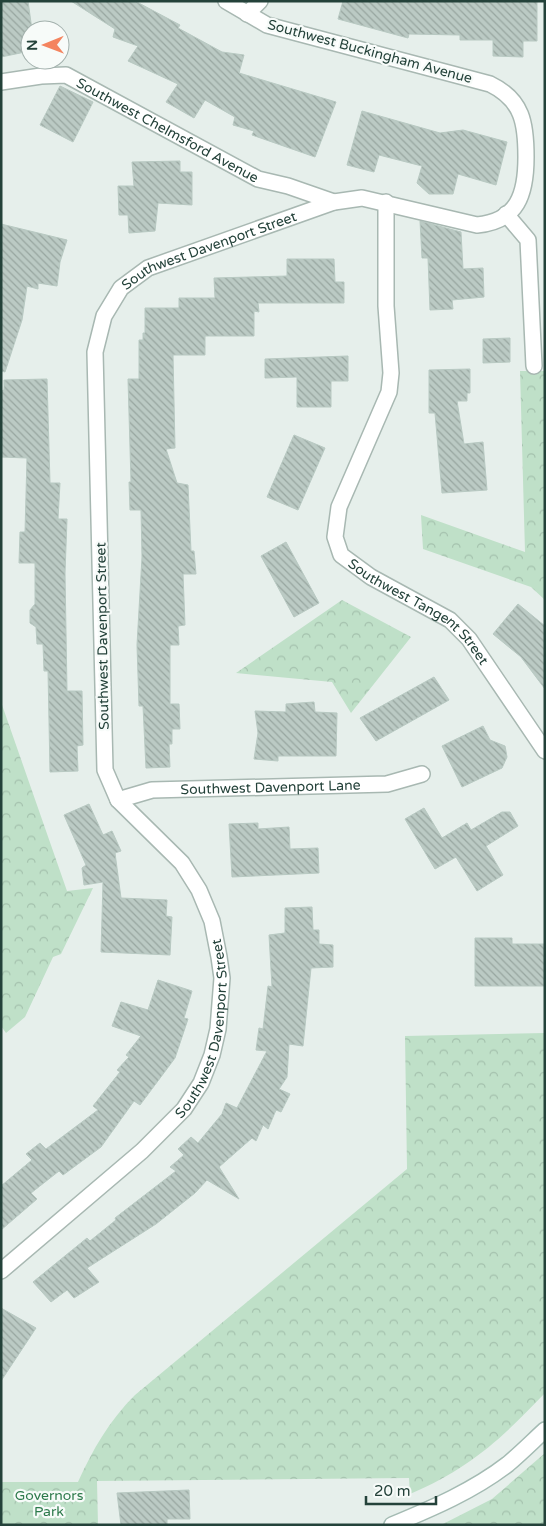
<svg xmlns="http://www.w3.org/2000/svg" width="546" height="1526" font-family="'Varela Round',sans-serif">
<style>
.forest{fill:url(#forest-crowns)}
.building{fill:url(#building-back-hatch);stroke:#b8c9c2}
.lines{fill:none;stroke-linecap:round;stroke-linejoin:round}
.street-casing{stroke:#a8b8b2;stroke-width:18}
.secondary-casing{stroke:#a4bbb3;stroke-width:18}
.street{stroke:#fff;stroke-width:15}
.secondary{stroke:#fff;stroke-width:15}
.labels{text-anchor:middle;stroke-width:4.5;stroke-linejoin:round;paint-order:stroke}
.street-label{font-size:14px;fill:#24423a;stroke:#f7fbf9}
.park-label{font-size:14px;fill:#2d7a4b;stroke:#f7fbf9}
</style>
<defs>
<pattern id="forest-crowns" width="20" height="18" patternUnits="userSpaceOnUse" patternTransform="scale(1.25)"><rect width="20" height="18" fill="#bfe0c8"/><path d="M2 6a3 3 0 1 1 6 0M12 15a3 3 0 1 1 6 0" fill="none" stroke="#a4c1ad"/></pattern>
<pattern id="building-back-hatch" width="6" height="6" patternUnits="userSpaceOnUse" patternTransform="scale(1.25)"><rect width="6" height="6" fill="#bbcac4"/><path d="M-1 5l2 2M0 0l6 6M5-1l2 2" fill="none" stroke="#98a6a0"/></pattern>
</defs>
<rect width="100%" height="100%" fill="#e6efeb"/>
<!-- forest -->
<g class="forest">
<polygon points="520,371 545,371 545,600 531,587 423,549 421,515 525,552"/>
<polygon points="342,600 411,637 351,713 332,682 236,673"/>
<polygon points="1,702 67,891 93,888 61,954 53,957 25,1017 6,1033 1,1026"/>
<path d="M545 1033V1393C500 1440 470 1468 410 1494L409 1478 97 1481 98 1525H1V1482H78C93 1449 109 1421 135 1395L407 1169 405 1036Z"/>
<polygon points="545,1453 545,1525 441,1525 492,1499"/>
</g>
<!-- building -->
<g class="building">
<polygon points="1,1 28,1 32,30 30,30 30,51 1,57"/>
<polygon points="71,1 135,1 180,25 178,28 222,52 244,55 239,73 336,102 315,157 252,135 254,131 233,125 235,117 205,100 194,118 166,102 178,84 128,61 138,46 113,37 115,29"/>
<polygon points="343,1 537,1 537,41 523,41 523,57 493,56 493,40 460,40 460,35 409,34 408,38 338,19"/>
<polygon points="60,86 93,102 73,142 40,125"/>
<polygon points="362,111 440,133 463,130 507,142 496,185 458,174 453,194 429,194 417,183 422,166 379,155 374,172 347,165"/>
<polygon points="180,161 180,172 192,172 192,205 158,203 155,231 129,233 128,215 119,215 118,186 134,186 132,162"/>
<polygon points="420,221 461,232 463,269 483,268 484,297 452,300 453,309 430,310 428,258 422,258"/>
<polygon points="1,224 67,240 60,262 57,286 38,283 38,289 27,286 22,320 5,372 1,371"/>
<polygon points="287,259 334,259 335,282 344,282 344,303 258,303 259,312 254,311 254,336 205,336 205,355 173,355 175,448 166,449 177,483 188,485 191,551 194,551 196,574 183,574 185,625 178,626 179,645 170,645 170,704 179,704 180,729 172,729 172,744 169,744 170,767 146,768 143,706 139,706 137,645 142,557 141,510 130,510 129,482 131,482 128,379 139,379 139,340 143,340 143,333 145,333 145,308 179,308 179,298 215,298 214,278 287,276"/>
<polygon points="510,338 510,362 483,363 483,339"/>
<polygon points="348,356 348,381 331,381 331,407 297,407 297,377 265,378 265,359"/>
<polygon points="470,369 470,393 467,393 467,401 457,401 464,444 483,442 487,490 442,493 435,413 429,413 429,370"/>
<polygon points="47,379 50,483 60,483 58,519 67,519 65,573 67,691 82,691 83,745 77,746 78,771 50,772 48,671 44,671 43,644 37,644 36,627 30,623 30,610 35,604 35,563 19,563 20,532 25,532 27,458 1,457 1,391 4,390 4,380"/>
<polygon points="294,435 325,448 298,510 267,497"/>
<polygon points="286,542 319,603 294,617 261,556"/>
<polygon points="518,604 545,626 545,689 521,657 493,634"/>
<polygon points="434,677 449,700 376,741 360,718"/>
<polygon points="314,702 315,712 337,713 336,756 278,756 278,761 254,759 258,733 255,711 286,712 286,704"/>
<polygon points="483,726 490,740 505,746 507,757 502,768 462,787 442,746"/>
<polygon points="89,804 103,835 112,831 121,851 115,853 121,898 167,900 166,916 172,917 170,955 101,952 103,882 84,885 82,868 86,865 64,815"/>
<polygon points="424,808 442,838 467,823 471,830 502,812 510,812 518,826 486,846 503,875 477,891 456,857 435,869 405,819"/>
<polygon points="258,823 258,829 289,827 290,849 318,848 319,873 232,877 229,824"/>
<polygon points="312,907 313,930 319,930 319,944 333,945 333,967 311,968 303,1046 289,1044 287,1077 279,1089 290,1094 281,1112 276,1110 268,1129 263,1125 256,1141 252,1138 219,1167 239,1199 207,1180 195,1193 156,1224 87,1268 99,1282 74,1298 67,1290 51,1302 33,1282 87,1238 90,1241 116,1220 115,1218 176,1171 170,1167 184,1155 178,1149 191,1137 198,1143 222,1114 226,1103 237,1108 267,1051 256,1050 259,1028 263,1029 268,986 272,987 269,935 285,933 285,908"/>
<polygon points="475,938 512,938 512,944 545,944 545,986 475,986"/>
<polygon points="158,980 192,991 184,1018 188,1019 175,1058 140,1105 134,1101 101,1147 63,1175 59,1171 31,1193 37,1199 1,1230 1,1186 32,1160 26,1154 40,1143 46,1149 98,1110 93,1106 120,1072 117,1070 129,1057 126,1055 141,1036 112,1026 121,1002 148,1010"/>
<polygon points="1,1308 36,1328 1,1381"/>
<polygon points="189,1490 190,1519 167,1519 167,1525 121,1525 117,1493"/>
</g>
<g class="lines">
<!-- street casing -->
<g class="street-casing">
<g id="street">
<polyline points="247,14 260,1"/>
<path id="s1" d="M1 82 41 76 66 75 258 179 288 186 334 202"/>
<path id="s2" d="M386 202V306L391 373 389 392 339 507 335 537 341 555 371 577 450 620 469 639 545 751"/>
<polyline points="506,214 528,240 534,366"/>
<path id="s3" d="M118 800 152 790 387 784 422 774"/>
<path id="s4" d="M1 1271 142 1151 184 1109 201 1083 212 1055 218 1029 222 978 219 957 212 921 199 890 182 863 118 800 105 770 95 352 104 316 121 288 148 268 334 202 362 198 477 225C518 221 526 194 526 157 526 124 523 100 490 84L267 25 226 1"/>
</g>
</g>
<!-- secondary casing -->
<g class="secondary-casing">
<path id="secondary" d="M392 1525C433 1508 473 1491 508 1464 521 1453 533 1441 545 1430"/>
</g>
<!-- street -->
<use href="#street" class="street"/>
<!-- secondary -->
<use href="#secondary" class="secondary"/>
</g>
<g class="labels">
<!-- street labels -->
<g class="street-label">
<text transform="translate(370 51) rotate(15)" y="5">Southwest Buckingham Avenue</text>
<text dy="5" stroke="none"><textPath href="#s1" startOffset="181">Southwest Chelmsford Avenue</textPath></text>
<text dy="5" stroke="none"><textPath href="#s4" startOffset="1214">Southwest Davenport Street</textPath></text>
<text dy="5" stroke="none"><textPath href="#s2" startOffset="462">Southwest Tangent Street</textPath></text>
<text transform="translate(102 636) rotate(-91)" y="5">Southwest Davenport Street</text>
<text dy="5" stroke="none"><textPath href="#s3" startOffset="154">Southwest Davenport Lane</textPath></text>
<text dy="5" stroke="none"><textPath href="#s4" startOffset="329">Southwest Davenport Street</textPath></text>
</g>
<!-- park labels -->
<g class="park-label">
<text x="49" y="1500">Governors<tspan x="49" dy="16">Park</tspan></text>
</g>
</g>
<!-- border -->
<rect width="546" height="1526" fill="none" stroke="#24423a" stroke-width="5"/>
<!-- north arrow -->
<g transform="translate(45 45) rotate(269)"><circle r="24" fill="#f7fbf9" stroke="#a3b1ad"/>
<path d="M0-4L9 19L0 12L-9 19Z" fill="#f4845f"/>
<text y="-8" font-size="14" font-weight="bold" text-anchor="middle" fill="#24423a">N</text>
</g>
<!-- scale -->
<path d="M366 1496v8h70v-8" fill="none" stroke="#24423a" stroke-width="2.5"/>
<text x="374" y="1496" font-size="15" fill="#24423a" stroke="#f7fbf9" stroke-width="4" paint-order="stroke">20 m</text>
</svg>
